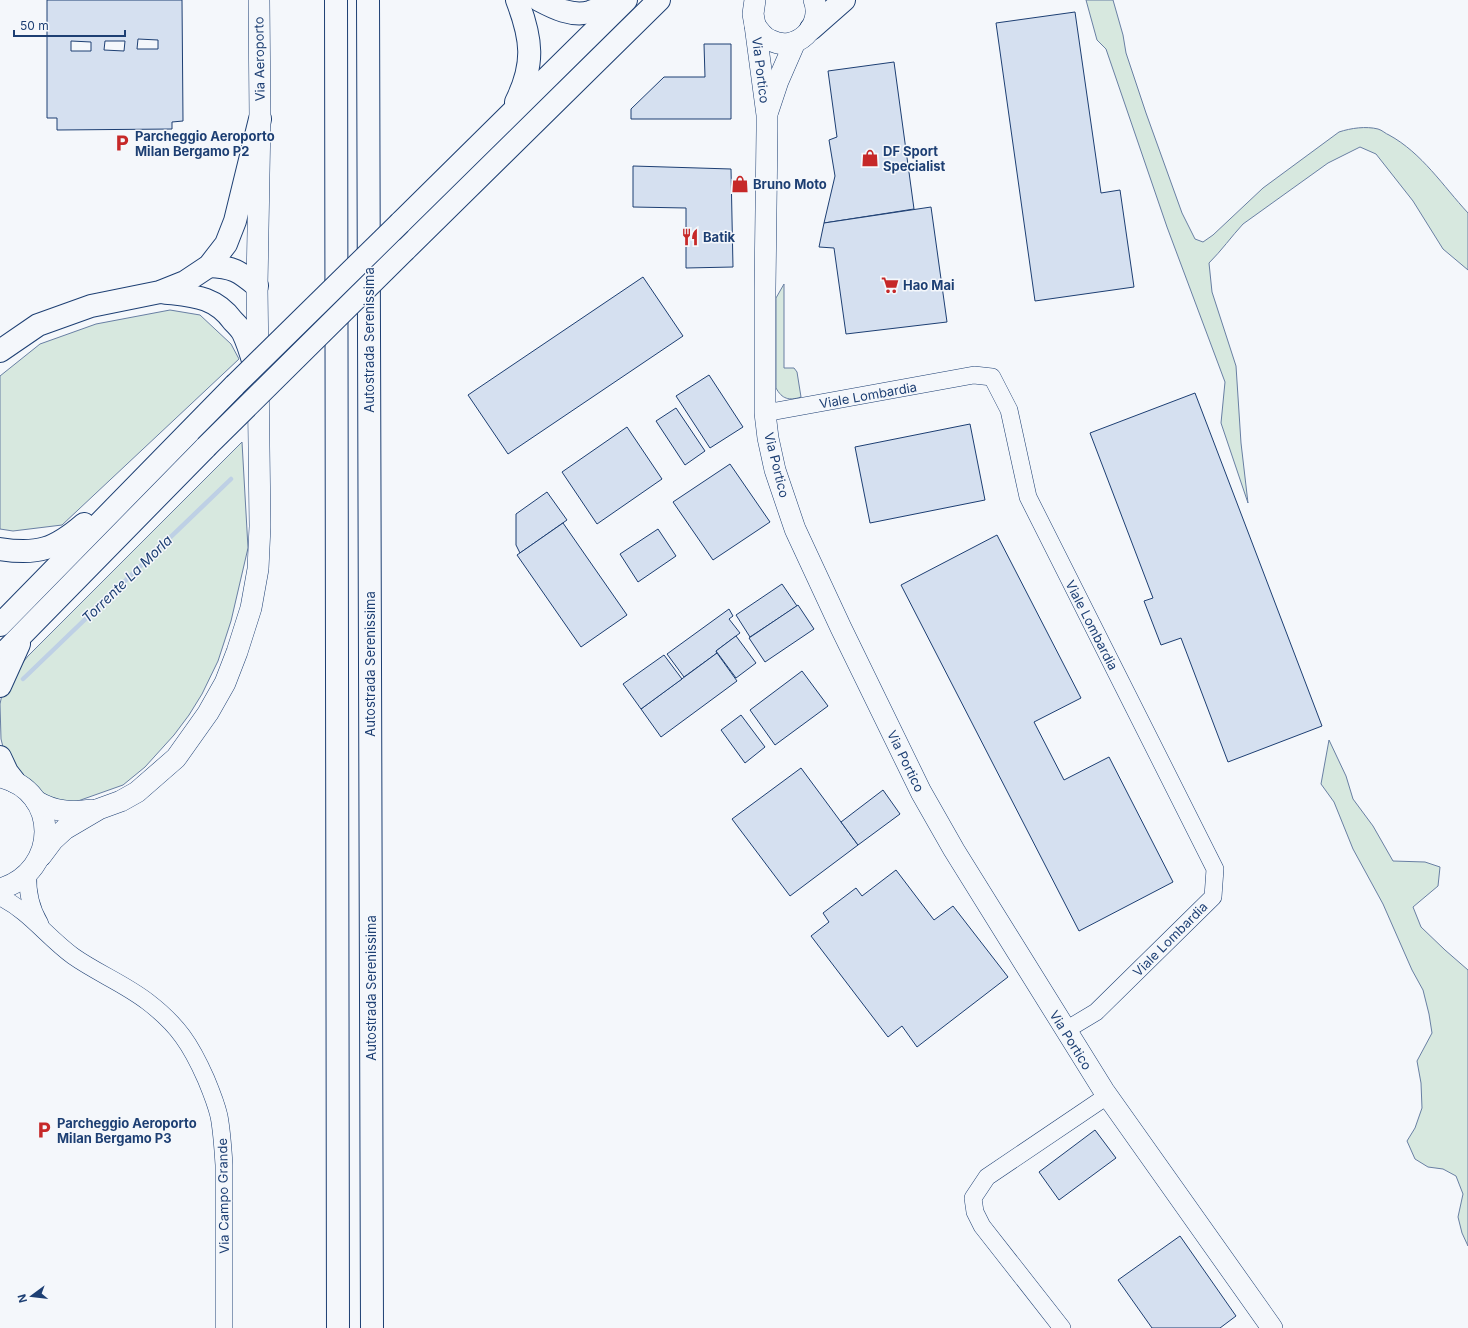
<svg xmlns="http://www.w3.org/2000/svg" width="1468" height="1328" font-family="Inter,sans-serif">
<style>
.green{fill:#d7e8df;stroke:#687fa3}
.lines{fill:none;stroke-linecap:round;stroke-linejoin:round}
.stream{stroke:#bed0e5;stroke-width:4.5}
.building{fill:#d5e0f0;stroke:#1d3f73;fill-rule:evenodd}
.minor-casing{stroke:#1d3f73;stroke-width:18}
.major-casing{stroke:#1d3f73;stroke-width:22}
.highway-casing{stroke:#1d3f73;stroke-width:24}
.minor{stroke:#f4f7fb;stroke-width:17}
.major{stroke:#f4f7fb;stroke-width:21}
.highway{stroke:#f4f7fb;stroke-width:22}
.highway-bridge-casing{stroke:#1d3f73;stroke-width:24;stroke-linecap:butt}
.highway-bridge{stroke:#f4f7fb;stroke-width:22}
.labels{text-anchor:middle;stroke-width:3;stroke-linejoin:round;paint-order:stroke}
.street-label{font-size:13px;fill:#1d3f73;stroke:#f4f7fb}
.poi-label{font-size:13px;font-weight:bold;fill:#1d3f73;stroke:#f4f7fb;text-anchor:start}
.water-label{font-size:14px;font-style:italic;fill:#1d3f73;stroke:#f4f7fb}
</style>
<rect width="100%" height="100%" fill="#f4f7fb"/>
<!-- green -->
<g class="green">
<path d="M1086 0H1113L1123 35 1126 53 1146 113 1182 213 1195 239 1203 242 1213 235 1263 188 1339 132C1351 128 1366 126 1378 129 1382 130 1386 134 1389 135 1422 153 1443 186 1468 213V270L1443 249 1413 201 1376 154 1360 147 1328 163 1243 224C1231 237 1222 250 1209 263L1212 292 1236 366 1241 443 1248 503 1221 423 1225 382 1167 227 1106 49 1097 40Z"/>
<path d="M784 284V368H794L797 372 801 397C789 401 782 399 776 388V298Z"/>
<polygon points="170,310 200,315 231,344 239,359 62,525 13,531 0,529 0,376 40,344 96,324"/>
<polygon points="242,442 248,548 231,621 218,661 202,694 189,715 174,735 145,767 123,785 75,802 54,803 12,768 4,751 1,739 0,704 3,690 12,676 28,656"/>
<polygon points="1329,740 1346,776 1353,799 1373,826 1393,861 1425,862 1440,867 1438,886 1413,907 1421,927 1445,950 1468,970 1468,1246 1462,1233 1458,1217 1463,1194 1456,1176 1443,1169 1428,1167 1415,1159 1407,1141 1415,1128 1422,1108 1421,1083 1417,1061 1432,1033 1429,1014 1423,990 1412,970 1383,904 1353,849 1334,802 1321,784"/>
</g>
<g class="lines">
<!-- stream -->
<polyline class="stream" points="23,679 231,479"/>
</g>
<!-- building -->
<g class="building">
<path d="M47 0H182L183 121 172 122V129L57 130V118H47ZM138 39 158 40V49H137ZM71 41 91 42V51H71ZM105 41H125L124 51 104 50Z"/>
<polygon points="1075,12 1101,193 1120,190 1134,287 1035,301 996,23"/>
<polygon points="704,44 731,44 731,119 631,119 631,109 664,77 705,77"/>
<polygon points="894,62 914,209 824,223 835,176 829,140 837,137 828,71"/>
<polygon points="633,166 731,169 733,267 686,268 686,208 633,207"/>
<polygon points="931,207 947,322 846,334 834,248 819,247 824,223"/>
<polygon points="643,277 683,336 508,454 468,395"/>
<polygon points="709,375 743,427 710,448 676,396"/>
<polygon points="1195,393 1322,726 1228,762 1181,638 1161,645 1144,601 1153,598 1090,433"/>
<polygon points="676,408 705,451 685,465 656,421"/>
<polygon points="970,424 985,500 870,523 855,447"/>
<polygon points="627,427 662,479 597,524 562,472"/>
<polygon points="730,464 770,522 713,560 673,502"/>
<polygon points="547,492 567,520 520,553 516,545 516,514"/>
<polygon points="563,523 627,615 581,647 517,555"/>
<polygon points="658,529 676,556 638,582 620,554"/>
<polygon points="997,535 1081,698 1034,722 1064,780 1109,757 1173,882 1079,931 901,585"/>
<polygon points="782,584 797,606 750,637 736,615"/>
<polygon points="798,605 814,629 765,662 749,638"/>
<polygon points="729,609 733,616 729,619 740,633 716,651 717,653 684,677 667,654"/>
<polygon points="736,636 756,663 736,678 716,651"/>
<polygon points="717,653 737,681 661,737 641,709"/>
<polygon points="664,655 682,679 641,709 623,684"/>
<polygon points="802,671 828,706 775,745 750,710"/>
<polygon points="741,715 765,747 745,763 721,730"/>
<polygon points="801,768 858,845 790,896 732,819"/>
<polygon points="883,790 900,814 858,845 841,822"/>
<polygon points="896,870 934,920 953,906 1008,977 917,1047 902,1026 888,1037 811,936 829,922 823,913 856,888 862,896"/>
<polygon points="1095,1130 1116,1158 1059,1200 1039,1172"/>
<polygon points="1180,1236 1236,1316 1220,1328 1152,1328 1118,1280"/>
</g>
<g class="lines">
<!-- minor casing -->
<g class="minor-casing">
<g id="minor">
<polyline points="765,413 974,375 992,377 1009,410 1028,497 1215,869 1213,897 1096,1012 1071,1027 1064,1029"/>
<path d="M28 874C27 892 31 909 40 924"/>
<path d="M0 897C29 911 47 937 73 956 97 973 125 984 148 1002 178 1025 191 1045 206 1079 211 1091 216 1103 219 1116 222 1132 223 1149 224 1165V1328"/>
<polyline points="1062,1328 982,1226 975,1212 973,1198 987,1177 1104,1098 1104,1091"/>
</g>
</g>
<!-- major casing -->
<g class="major-casing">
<g id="major">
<polyline points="755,0 753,14 755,25 767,115 767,130 765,289 765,413 768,438 775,470 795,529 841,628 921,792 954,850 1104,1091 1272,1328"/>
<path d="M755 25C759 31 763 37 770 40 796 54 824 26 814 0"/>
<polyline points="768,111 778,81 795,42"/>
<path d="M0 777C60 791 60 871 0 889"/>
<path d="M36 801C55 812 71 813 92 810"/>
<polyline points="41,856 53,840 65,829 99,809 121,801 137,792 176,758 208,713 225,683 237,652 251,608 258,569 260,526 257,286 260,119 259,0"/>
</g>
</g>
<!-- highway casing -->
<g class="highway-casing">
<g id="highway">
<polyline points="336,0 338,1328"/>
<polyline points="368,0 372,1328"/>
<path d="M539 0C554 8 572 17 590 12 599 9 608 4 616 0"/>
<polyline points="811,29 844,0"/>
<path d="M516 102C535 64 532 39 517 0"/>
<polyline points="400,223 626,0"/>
<polyline points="405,250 659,0"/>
<path d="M209 266C233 267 239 271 257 286"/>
<path d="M161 292C191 296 214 295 233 321 237 325 241 329 243 333 249 345 253 361 257 374"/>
<polyline points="0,351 38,325 91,306 160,292 185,282 209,266 226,244 235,221 260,119"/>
<path d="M0 549C38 555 55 549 84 524"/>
<polyline points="0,625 235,385"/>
<polyline points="0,657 206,447"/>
<polyline points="0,686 19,644"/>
<polyline points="0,757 7,772 14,781"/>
</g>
</g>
<!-- minor -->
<use href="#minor" class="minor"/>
<!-- major -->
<use href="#major" class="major"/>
<!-- highway -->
<use href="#highway" class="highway"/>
<!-- highway-bridge casing -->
<g class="highway-bridge-casing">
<g id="highway-bridge">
<polyline points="235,385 400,223"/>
<polyline points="206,447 405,250"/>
</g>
</g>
<!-- highway-bridge -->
<use href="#highway-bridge" class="highway-bridge"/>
</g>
<!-- icons -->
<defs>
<g id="parking-bare" transform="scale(1.38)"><path d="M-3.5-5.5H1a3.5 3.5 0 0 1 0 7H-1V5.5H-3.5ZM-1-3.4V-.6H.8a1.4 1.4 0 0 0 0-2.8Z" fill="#c62828" stroke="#f4f7fb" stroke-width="2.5" paint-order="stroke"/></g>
<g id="shop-bare" transform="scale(1.38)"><path d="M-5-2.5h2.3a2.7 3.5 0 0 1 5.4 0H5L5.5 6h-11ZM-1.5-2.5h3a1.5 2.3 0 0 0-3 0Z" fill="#c62828" stroke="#f4f7fb" stroke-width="2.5" paint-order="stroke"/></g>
<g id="restaurant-bare" transform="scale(1.38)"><path d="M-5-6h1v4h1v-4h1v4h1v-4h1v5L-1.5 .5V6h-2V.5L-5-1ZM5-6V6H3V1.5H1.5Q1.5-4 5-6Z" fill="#c62828" stroke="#f4f7fb" stroke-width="2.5" paint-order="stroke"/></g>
<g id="supermarket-bare" transform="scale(1.38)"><path d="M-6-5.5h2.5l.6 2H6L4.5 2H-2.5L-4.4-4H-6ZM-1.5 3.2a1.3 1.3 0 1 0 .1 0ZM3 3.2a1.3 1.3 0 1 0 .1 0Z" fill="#c62828" stroke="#f4f7fb" stroke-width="2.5" paint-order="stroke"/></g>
</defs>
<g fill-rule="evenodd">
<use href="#parking-bare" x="122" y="143"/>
<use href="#shop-bare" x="870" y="158"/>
<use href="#shop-bare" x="740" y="184"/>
<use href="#restaurant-bare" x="690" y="237"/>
<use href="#supermarket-bare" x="890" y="285"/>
<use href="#parking-bare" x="44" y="1130"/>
</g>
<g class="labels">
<!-- street labels -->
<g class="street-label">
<text transform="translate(259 59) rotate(-91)" y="5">Via Aeroporto</text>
<text transform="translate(761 70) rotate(83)" y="5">Via Portico</text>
<text transform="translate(369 340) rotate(-90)" y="5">Autostrada Serenissima</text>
<text transform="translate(868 395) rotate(-10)" y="5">Viale Lombardia</text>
<text transform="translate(777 465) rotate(76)" y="5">Via Portico</text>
<text transform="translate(1092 625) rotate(63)" y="5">Viale Lombardia</text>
<text transform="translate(370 664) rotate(-90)" y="5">Autostrada Serenissima</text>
<text transform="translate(906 761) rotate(64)" y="5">Via Portico</text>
<text transform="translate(1170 939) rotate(-45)" y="5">Viale Lombardia</text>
<text transform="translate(371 988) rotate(-90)" y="5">Autostrada Serenissima</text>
<text transform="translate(1071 1040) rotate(58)" y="5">Via Portico</text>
<text transform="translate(223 1196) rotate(-91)" y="5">Via Campo Grande</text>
</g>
<!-- poi labels -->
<g class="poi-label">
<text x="135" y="141">Parcheggio Aeroporto<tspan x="135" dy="15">Milan Bergamo P2</tspan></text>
<text x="883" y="156">DF Sport<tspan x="883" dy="15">Specialist</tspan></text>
<text x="753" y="189">Bruno Moto</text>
<text x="703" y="242">Batik</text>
<text x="903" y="290">Hao Mai</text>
<text x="57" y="1128">Parcheggio Aeroporto<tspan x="57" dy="15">Milan Bergamo P3</tspan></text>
</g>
<!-- water labels -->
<g class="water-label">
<text transform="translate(127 579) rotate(-44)" y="5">Torrente La Morla</text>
</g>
</g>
<!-- north arrow -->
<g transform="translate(32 1296) rotate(255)" stroke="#f4f7fb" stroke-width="3" paint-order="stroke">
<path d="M0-3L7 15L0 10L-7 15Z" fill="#1d3f73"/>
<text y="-6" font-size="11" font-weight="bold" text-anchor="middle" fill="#1d3f73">N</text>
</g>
<!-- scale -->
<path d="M14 30v6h111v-6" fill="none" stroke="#1d3f73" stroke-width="2"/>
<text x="20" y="30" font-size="12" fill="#1d3f73" stroke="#f4f7fb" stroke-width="3" paint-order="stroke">50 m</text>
</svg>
